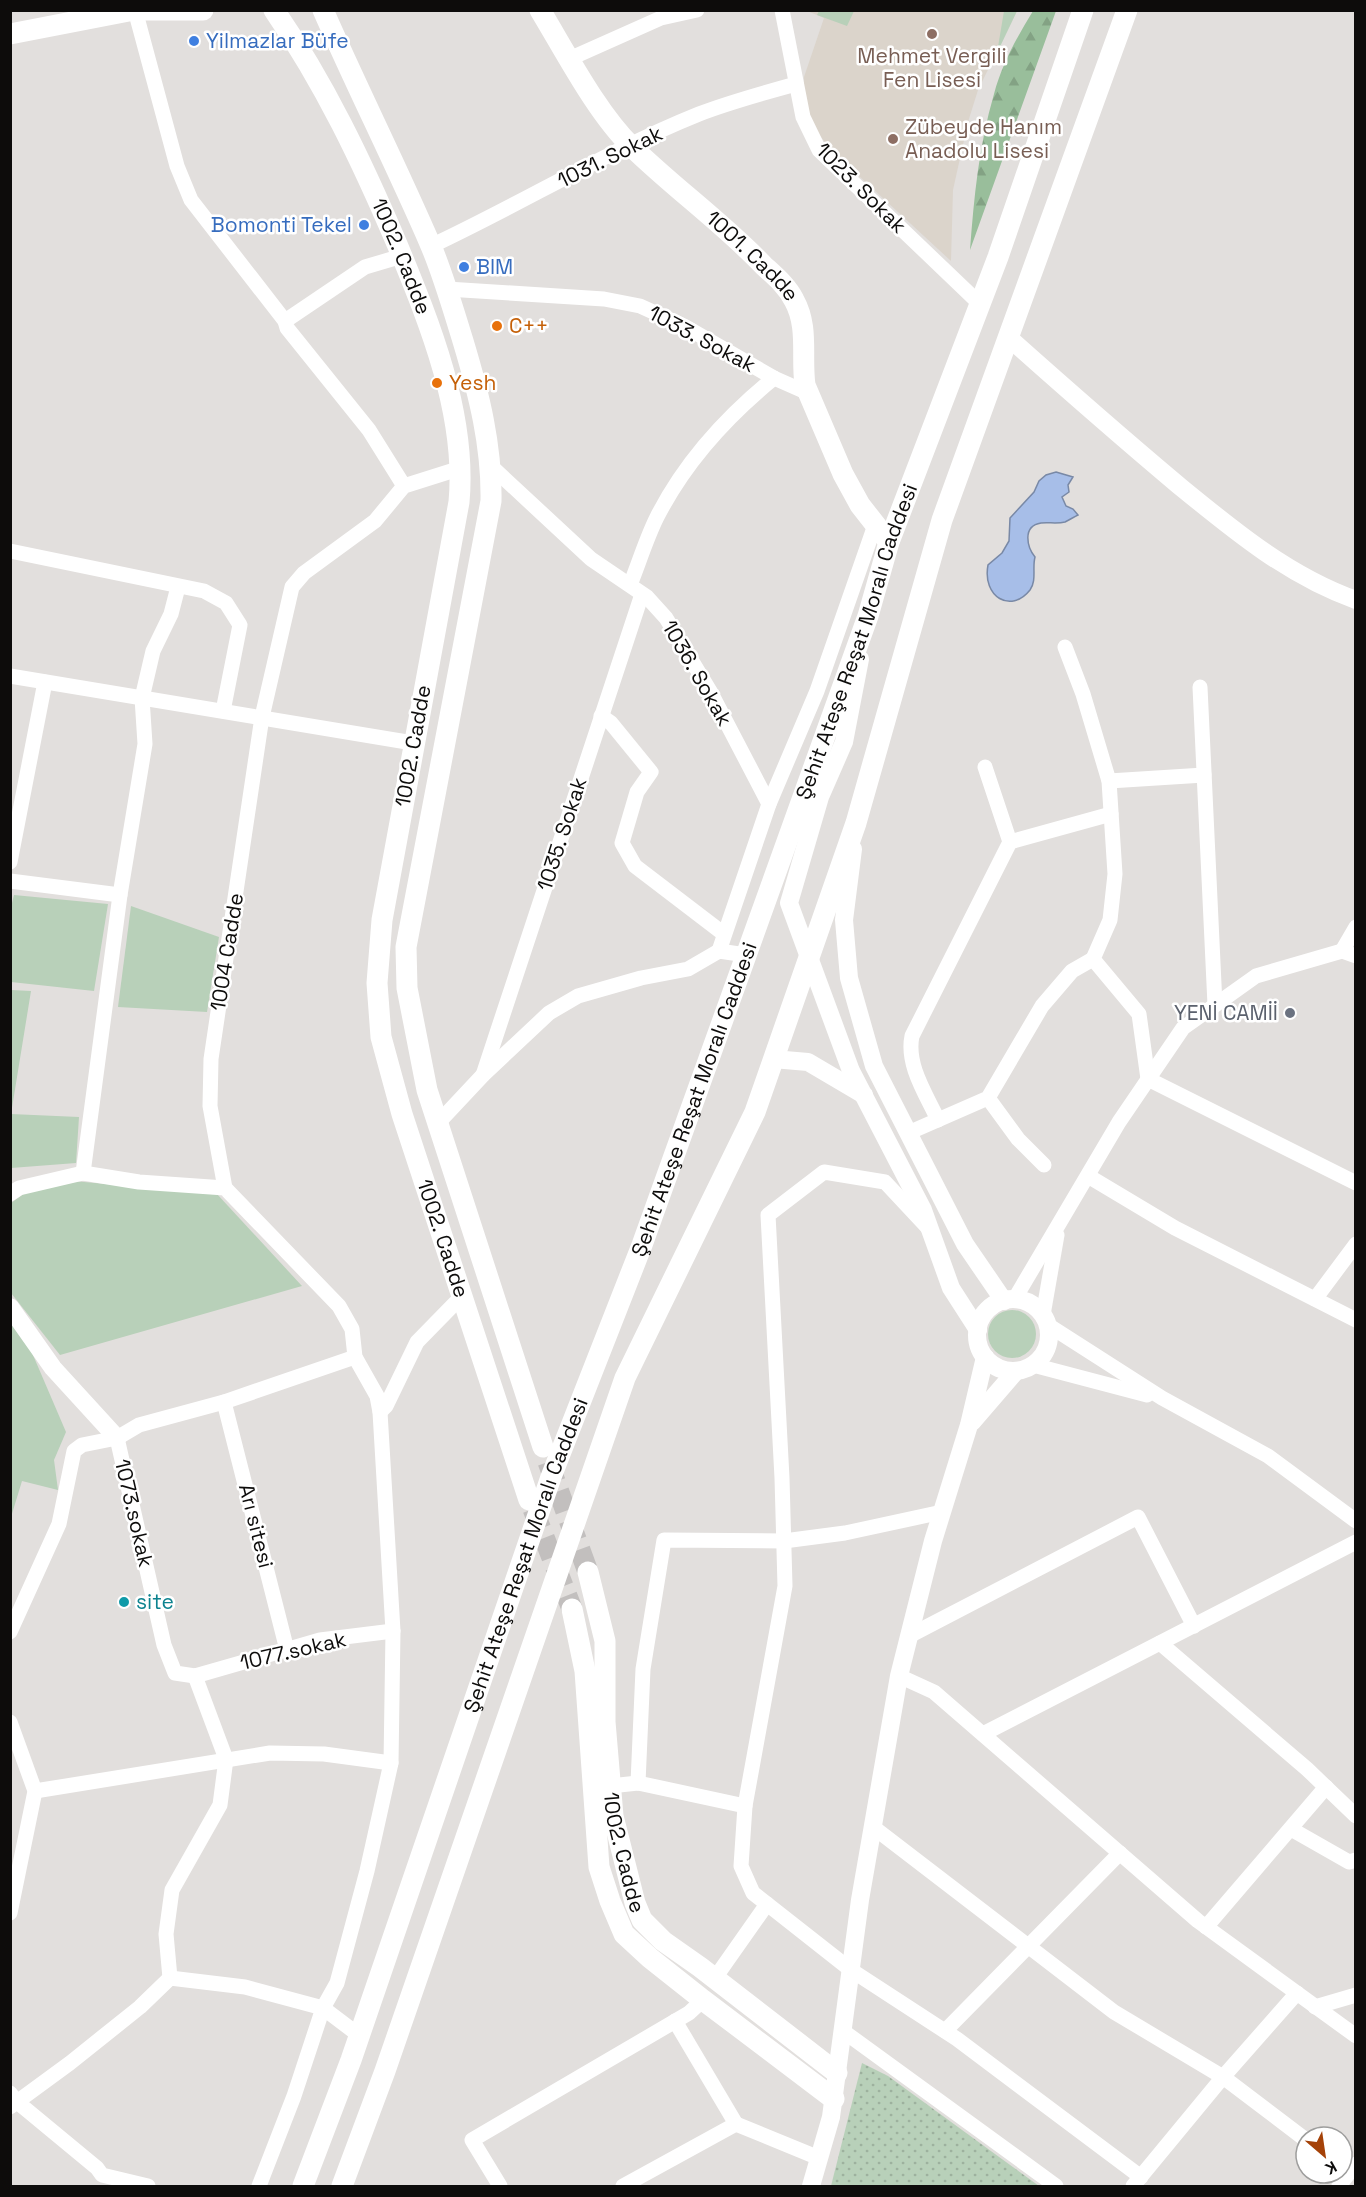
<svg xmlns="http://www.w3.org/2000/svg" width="1366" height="2197" font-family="'Space Grotesk',sans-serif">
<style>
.built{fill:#dbd4cb}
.grass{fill:#b8d0b9}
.forest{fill:url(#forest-firs)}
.park{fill:url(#park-dots)}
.water{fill:#a7bee8;stroke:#7989a6;stroke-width:1.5}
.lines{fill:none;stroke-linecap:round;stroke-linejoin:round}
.secondary-tunnel{stroke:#c2bfbe;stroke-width:21;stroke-dasharray:21 10;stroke-linecap:butt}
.minor{stroke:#fff;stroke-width:15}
.tertiary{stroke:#fff;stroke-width:18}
.secondary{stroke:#fff;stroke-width:21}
.education-dot{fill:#8d6e63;stroke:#fff;stroke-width:2}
.shop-dot{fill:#3f7fe0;stroke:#fff;stroke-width:2}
.food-dot{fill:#e8710a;stroke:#fff;stroke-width:2}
.worship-dot{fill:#6b7280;stroke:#fff;stroke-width:2}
.culture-dot{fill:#0f9aa8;stroke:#fff;stroke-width:2}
.labels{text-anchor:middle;stroke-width:5;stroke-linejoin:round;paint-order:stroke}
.shop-label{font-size:21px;fill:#366cbe;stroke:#fff;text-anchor:start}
.education-label{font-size:21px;fill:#785e54;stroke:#fff}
.street-label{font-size:21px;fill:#0d0c0b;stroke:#fff}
.food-label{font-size:21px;fill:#c56008;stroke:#fff;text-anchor:start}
.worship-label{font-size:21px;fill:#5b616d;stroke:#fff;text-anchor:end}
.culture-label{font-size:21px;fill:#0d838f;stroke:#fff;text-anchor:start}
</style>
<defs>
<pattern id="forest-firs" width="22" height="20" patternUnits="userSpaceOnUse" patternTransform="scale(1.5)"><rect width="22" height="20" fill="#99be9b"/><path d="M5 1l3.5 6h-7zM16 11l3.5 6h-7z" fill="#83a284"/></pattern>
<pattern id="park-dots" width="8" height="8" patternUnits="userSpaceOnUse" patternTransform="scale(1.5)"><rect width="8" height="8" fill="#b8d0b9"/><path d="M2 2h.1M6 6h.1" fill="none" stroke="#9db19e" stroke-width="1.8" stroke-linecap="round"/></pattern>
</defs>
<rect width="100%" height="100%" fill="#e2dfdd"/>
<!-- built -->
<polygon class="built" points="807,11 1017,11 978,90 968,122 953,190 951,261 833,152 812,126 804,105 804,77 824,18"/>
<!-- grass -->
<g class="grass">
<polygon points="819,11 819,10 854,11 847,26 817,15"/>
<polygon points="1004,11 1017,11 997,53"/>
<polygon points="14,895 108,904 94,991 11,982 10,911"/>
<polygon points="131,906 219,937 207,1012 118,1007"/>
<polygon points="11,990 31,991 11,1114 79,1117 76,1163 11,1168"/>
<polygon points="73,1181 217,1194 302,1286 60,1355 11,1293 11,1203 25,1193"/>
<circle cx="1012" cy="1334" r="24"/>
<polygon points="11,1319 24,1334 66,1432 54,1460 58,1490 22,1481 11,1517"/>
</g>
<!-- forest -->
<path class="forest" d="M1033 11H1056L970 250C974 197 979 145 994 94 1002 64 1017 37 1033 11Z"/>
<!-- park -->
<polygon class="park" points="862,2063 888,2076 1039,2186 831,2186"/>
<!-- water -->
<path class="water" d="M1056 472 1073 477 1068 485 1069 492 1062 497 1066 506 1073 509 1078 515C1074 517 1069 520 1065 522 1057 524 1048 522 1041 523 1022 526 1027 547 1035 557 1032 568 1037 580 1030 590 1011 614 982 597 988 565L1002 553 1009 541 1010 518 1034 492 1039 481 1046 475Z"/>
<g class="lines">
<!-- secondary-tunnel -->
<g class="secondary-tunnel">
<polyline points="548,1462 588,1572"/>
<polyline points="533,1509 572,1609"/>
</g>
<!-- minor -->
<g class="minor">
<polyline points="135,10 177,166 191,200 285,321 287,328 369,430 404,486"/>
<polyline points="782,10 803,117 819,150 980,304"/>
<polyline points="569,59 661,18 697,10"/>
<path d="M431 246C521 204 607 151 699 114 730 102 763 93 796 84"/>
<polyline points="447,289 604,299 640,306 684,326 774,378 808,393"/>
<polyline points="285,321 365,267 402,256"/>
<polyline points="492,467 591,559 647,597 666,618 710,691 769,804"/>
<polyline points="10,551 204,591 226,603 240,625 223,711"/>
<path d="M630 585C639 563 646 539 657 517 685 462 726 417 774 378"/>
<polyline points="1065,647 1083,694 1109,781 1115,874 1110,920 1093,959 1139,1014 1148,1079 1356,1183"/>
<polyline points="10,676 413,743"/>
<polyline points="1200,687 1215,1005"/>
<polyline points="601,716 611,723 651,772 637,792 622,843 635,866 724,934"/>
<polyline points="985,767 1010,842"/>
<polyline points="1109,781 1204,775"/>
<polyline points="10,862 45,682"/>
<polyline points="10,881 120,895"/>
<polyline points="719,951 769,804 817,691 875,525"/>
<polyline points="1342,951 1356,927"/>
<polyline points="483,1075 642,594"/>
<polyline points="988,1098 1018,1139 1044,1165"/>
<path d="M938 1120C926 1094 906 1065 912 1036L1010 842 1111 814"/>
<polyline points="438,1123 483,1075 549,1013 578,996 641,978 688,969 719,951 746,955"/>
<polyline points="908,1133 988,1098 1042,1006 1072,971 1093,959"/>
<polyline points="83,1173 120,895 145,744 142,698 153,651 171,614 178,587"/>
<polyline points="1088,1176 1175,1228 1356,1320"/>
<polyline points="225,1188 210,1106 211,1059 262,717 292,587 304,573 375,521 404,486 461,468"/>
<polyline points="10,1194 19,1188 83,1173 139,1182 225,1188 339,1306 352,1329 355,1357 377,1396 380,1412 393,1631 391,1763 367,1871 337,1983 323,2008 294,2096 259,2186"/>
<polyline points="928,1228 885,1182 824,1172 768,1215 782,1478 785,1586 745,1806 741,1866 753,1893 851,1970 957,2039 1141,2177"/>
<polyline points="1315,1299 1356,1244"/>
<polyline points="1014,1300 1119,1122 1183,1028 1256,976 1342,951 1356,956"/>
<polyline points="1043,1315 1057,1235"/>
<polyline points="1048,1325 1162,1398 1268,1456 1356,1521"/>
<polyline points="1033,1365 1147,1395"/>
<polyline points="224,1402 287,1650"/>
<polyline points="380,1412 386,1406 417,1342 462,1296"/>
<polyline points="117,1438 164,1645 175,1673 195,1676 320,1640 393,1631"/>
<polyline points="10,1632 59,1524 74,1451 82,1445 117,1438 139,1425 224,1402 355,1357"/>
<polyline points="909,1636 1138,1517 1194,1626"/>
<polyline points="1160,1643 1307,1769 1356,1816"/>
<polyline points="899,1676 934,1692 1198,1921 1356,2036"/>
<polyline points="10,1722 35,1791 10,1913"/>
<polyline points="983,1734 1356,1542"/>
<polyline points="638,1783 643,1669 664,1540 784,1541 845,1533 942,1512"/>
<polyline points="610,1786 638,1783 745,1806"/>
<polyline points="35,1791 270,1753 324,1754 391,1763"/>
<polyline points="873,1827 1114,2012 1223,2077 1306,2140"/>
<polyline points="1291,1829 1349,1862 1356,1860"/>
<polyline points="1206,1927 1326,1787"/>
<polyline points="170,1978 166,1934 172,1890 220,1805 226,1759 195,1676"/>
<polyline points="170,1978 245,1987 323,2008 360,2036"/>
<polyline points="715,1978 767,1904"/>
<polyline points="1315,2007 1356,1995"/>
<polyline points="675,2021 736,2124"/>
<polyline points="843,2031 1056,2186"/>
<polyline points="945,2031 1120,1853"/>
<polyline points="10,2093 16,2101 97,2168 102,2175 148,2186"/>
<polyline points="10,2107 70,2063 140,2007 170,1978"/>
<polyline points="500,2186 472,2140 689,2013 703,2000"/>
<polyline points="623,2186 736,2124 819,2158"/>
<polyline points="1133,2186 1223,2077 1297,1993"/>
<polyline points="1339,2186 1356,2164"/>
</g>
<!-- tertiary -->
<g class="tertiary">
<path d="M1008 337C1064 387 1120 436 1177 484 1232 529 1288 576 1356 600"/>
<polyline points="860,659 844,742 820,797 789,903 851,1071 923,1210 951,1288 978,1330"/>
<polyline points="853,849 844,920 849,978 874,1066 965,1244 1004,1301"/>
<polyline points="773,1059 808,1062 864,1095"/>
<circle cx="1013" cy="1335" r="36"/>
<polyline points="10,1307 53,1368 117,1438"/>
<polyline points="972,1422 1016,1371"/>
<polyline points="811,2186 831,2117 860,1900 899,1676 933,1541 969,1425 985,1357"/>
</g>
<!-- secondary -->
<g class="secondary">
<polyline points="143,10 203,10"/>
<path id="s1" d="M274 10C325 84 362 162 397 244 430 324 467 415 459 502L382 920 377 983 381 1037 402 1114 529 1500"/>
<path d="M323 10C358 90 397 167 431 246 444 277 453 309 463 341 479 394 492 446 491 501L406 947 407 988 427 1090 543 1447"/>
<path id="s2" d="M540 10C566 53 597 113 632 147 674 188 723 223 764 266 775 276 787 286 794 300 809 327 801 356 805 385L843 474 860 505 889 542"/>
<polyline points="10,34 134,10"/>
<path id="s3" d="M588 1572 605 1641V1722L613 1816 635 1903 642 1920 663 1941 700 1967 837 2073"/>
<polyline points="572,1609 585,1671 599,1867 610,1901 624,1934 650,1958 703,2000 834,2099"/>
<path id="s4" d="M303 2186 351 2060 551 1477 642 1245 868 616 889 542 998 257 1083 10"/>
<polyline points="342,2186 385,2071 625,1378 755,1112 856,823 942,520 1127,10"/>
</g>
</g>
<!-- markers -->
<g class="education-dot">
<circle cx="932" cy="34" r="6"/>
<circle cx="893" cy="139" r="6"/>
</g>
<g class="shop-dot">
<circle cx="194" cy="41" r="6"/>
<circle cx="364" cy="225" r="6"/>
<circle cx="464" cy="267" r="6"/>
</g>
<g class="food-dot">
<circle cx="497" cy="326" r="6"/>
<circle cx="437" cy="383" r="6"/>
</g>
<circle class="worship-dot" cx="1290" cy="1013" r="6"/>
<circle class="culture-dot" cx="124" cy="1602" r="6"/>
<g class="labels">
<!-- shop labels -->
<g class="shop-label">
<text x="206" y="48">Yilmazlar Büfe</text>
<text x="352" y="232" text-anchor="end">Bomonti Tekel</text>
<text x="476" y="274">BIM</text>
</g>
<!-- education labels -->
<g class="education-label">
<text x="932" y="63">Mehmet Vergili<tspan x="932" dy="24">Fen Lisesi</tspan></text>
<text x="905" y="134" text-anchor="start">Zübeyde Hanım<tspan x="905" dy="24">Anadolu Lisesi</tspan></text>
</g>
<!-- street labels -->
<g class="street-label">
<text transform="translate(610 157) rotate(-26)" y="7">1031. Sokak</text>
<text transform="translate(861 188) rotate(45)" y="7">1023. Sokak</text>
<text dy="7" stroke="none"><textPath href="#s1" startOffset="278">1002. Cadde</textPath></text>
<text dy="7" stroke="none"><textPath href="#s2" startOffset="328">1001. Cadde</textPath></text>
<text transform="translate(702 339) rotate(28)" y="7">1033. Sokak</text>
<text dy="7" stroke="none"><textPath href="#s4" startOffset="1641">Şehit Ateşe Reşat Moralı Caddesi</textPath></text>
<text transform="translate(697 673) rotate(60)" y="7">1036. Sokak</text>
<text transform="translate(413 746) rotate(-80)" y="7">1002. Cadde</text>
<text transform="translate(562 834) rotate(-72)" y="7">1035. Sokak</text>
<text transform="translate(227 952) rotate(-81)" y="7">1004 Cadde</text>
<text dy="7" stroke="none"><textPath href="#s4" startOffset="1155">Şehit Ateşe Reşat Moralı Caddesi</textPath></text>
<text dy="7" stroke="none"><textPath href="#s1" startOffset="1286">1002. Cadde</textPath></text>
<text transform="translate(134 1513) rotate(77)" y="7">1073.sokak</text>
<text transform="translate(256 1526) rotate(76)" y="7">Arı sitesi</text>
<text dy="7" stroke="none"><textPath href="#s4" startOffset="669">Şehit Ateşe Reşat Moralı Caddesi</textPath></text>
<text transform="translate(293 1651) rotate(-13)" y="7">1077.sokak</text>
<text dy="7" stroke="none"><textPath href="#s3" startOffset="284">1002. Cadde</textPath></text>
</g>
<!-- food labels -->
<g class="food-label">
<text x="509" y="333">C++</text>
<text x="449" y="390">Yesh</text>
</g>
<!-- worship labels -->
<g class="worship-label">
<text x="1278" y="1020">YENİ CAMİİ</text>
</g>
<!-- culture labels -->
<g class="culture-label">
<text x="136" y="1609">site</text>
</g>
</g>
<!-- border -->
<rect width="1366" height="2197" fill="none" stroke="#0d0c0b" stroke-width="24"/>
<!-- north arrow -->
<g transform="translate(1324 2155) rotate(151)"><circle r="28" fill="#ffffff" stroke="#9e9e9d" stroke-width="1.5"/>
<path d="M0-4.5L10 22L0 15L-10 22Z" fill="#a54208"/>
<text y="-9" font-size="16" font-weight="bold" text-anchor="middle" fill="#0d0c0b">K</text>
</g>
</svg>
